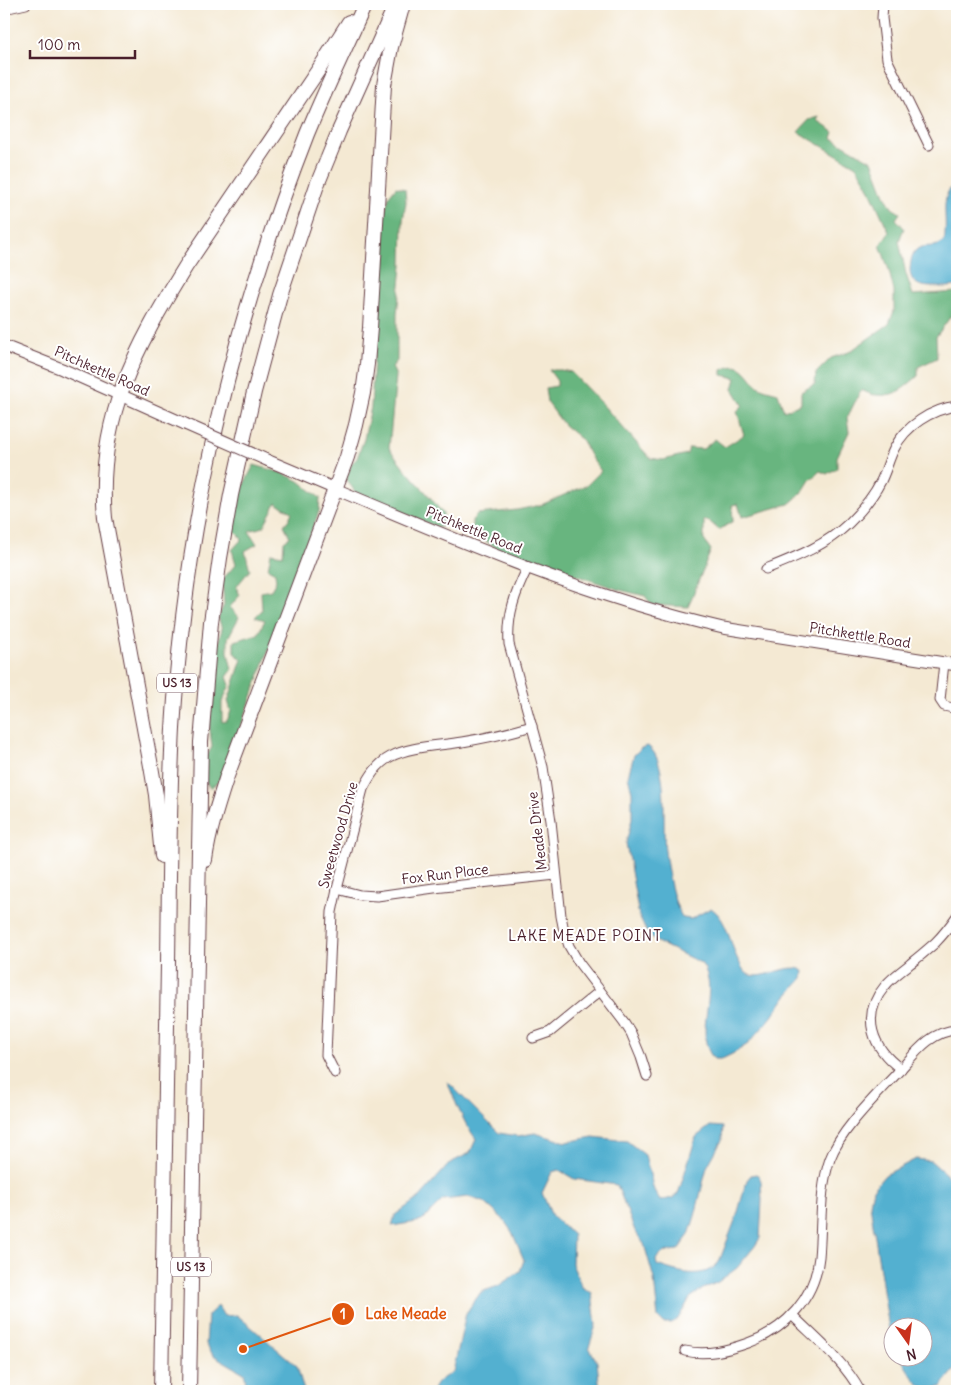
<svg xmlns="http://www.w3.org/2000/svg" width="961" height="1395" font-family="Delius,sans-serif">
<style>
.forest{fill:#67b57f;stroke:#586a55;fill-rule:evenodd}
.water{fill:#52b0d0;stroke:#4e687e}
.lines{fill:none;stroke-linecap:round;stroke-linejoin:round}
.minor-casing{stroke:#643d44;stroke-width:11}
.major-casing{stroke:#643d44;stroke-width:13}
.highway-casing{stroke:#643d44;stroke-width:16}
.minor{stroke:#fff;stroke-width:9}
.major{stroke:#fff;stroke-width:11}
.highway{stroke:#fff;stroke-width:14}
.major-bridge-casing{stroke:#643d44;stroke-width:13;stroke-linecap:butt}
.major-bridge{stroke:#fff;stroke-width:11}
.labels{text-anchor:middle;stroke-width:4;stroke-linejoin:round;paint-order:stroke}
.shield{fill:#fff;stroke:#80626b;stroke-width:1}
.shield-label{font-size:12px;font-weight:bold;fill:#4a1f2b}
.street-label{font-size:14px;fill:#4a1f2b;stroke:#fff}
.neighbourhood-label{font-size:15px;letter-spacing:1px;fill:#4a1f2b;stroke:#fff}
.leader{fill:none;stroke:#e0560e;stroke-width:2}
.callout-dot{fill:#e0560e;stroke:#fff;stroke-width:2}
.mark-label{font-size:15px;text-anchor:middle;font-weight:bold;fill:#fff}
.callout-label{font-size:15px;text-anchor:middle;font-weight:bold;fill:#e0560e;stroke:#fff;stroke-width:4;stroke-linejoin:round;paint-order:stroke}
</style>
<rect width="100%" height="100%" fill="#fff"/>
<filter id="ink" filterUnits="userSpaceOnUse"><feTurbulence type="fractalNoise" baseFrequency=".02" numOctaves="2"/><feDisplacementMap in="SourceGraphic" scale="10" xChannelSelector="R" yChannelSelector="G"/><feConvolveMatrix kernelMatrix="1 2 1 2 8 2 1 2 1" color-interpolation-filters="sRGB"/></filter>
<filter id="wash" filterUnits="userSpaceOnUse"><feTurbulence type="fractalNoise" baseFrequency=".0096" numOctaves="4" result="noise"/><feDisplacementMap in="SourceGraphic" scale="20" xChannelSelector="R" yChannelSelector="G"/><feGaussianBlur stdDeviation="1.12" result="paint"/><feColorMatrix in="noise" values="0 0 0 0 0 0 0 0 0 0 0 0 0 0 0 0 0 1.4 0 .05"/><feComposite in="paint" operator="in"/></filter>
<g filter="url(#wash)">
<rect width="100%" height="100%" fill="#f4e9d3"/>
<!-- forest -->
<g class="forest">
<path d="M819 117 817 121 834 132 832 138 872 161 885 195 892 208 900 213 896 219 904 228 899 241 906 274 913 295 957 292V311L953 313 936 337 937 358 918 367V376C904 388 896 397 876 395 871 395 866 392 861 390L847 418 849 432 837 457V468L827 474 820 471 810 480 802 493 789 504 742 517 738 504 732 505 733 521 719 530 710 522 704 520V540L711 550 688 607 652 605 645 596 620 590 575 575 534 559 499 550 486 541 472 535V520L478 514 517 510 541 505 587 485 601 471 592 459 581 439 564 425 547 402 545 388 557 386V381L549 370H561L571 372 602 404 650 458 663 460 687 454 689 448 703 449 715 439 725 447 744 435 737 411 743 405 733 389 736 378 722 375V370C742 359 746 374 758 386 763 390 772 391 778 393L784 411 801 404V392L815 384 816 373 831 358 849 352 889 324 894 311V291L888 267 880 245 889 232 867 184 856 166 798 132 809 120Z"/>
<polygon points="396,187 405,189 406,202 403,220 402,266 397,314 397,361 392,367 396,376 389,448 406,470 430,497 443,514 443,526 438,528 355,492 346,478 351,464 357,458 364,439 371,407 382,226 389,196"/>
<path d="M254 465 282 473 299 481 320 498 319 511 222 779 210 788 205 780V759L212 747 208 714 213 704 210 693 217 668V646L222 629 218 617 224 605 222 580 236 564 232 550 242 539 233 530 235 501ZM276 503 292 512 289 519 284 525 290 537 284 541 283 555 271 553 268 569 275 573 276 581 271 590 261 592 262 610 255 617 265 620 258 634 234 641V653L242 659 228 701 231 711 227 721 222 722V702L230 685 227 677 232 670 228 652V638L239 617 230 607 240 595 236 587 250 570 245 551 257 544 249 531 263 527Z"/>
</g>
<!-- water -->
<g class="water">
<path d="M957 182V286C951 287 944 287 938 287 924 287 910 287 910 269 911 262 911 255 916 250 923 243 940 250 944 240 945 238 945 235 945 232 947 214 939 194 957 182Z"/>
<path d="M648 746C670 762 662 825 665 851 667 868 673 905 683 918L691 919 711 908C728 919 730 945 739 962 741 965 743 970 745 972 760 985 788 960 804 971L803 978 786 997 771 1018 748 1044 734 1053 722 1059H714C691 1033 722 989 701 963L657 942 646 931 639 916 626 843 632 819V792L628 776 634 755 641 748Z"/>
<path d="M447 1081 499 1133 518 1136 535 1133 566 1142 593 1137 627 1141 645 1155 654 1190 660 1201 672 1198 678 1194 696 1137 710 1126 723 1127 722 1140 707 1167 695 1216 689 1235 678 1250C669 1251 661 1251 656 1260L657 1265C677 1272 704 1281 719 1262L737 1215 747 1180 751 1175 756 1174 759 1176 761 1181 762 1200 760 1238 755 1246 737 1268 718 1282 699 1291 690 1298 678 1319 671 1323H663L658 1318 654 1279 644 1244 635 1231 617 1185 574 1179 559 1170 552 1172 542 1193 552 1216 573 1235 572 1264 582 1287 592 1293 596 1325 589 1347 597 1362 600 1391H433C435 1381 445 1377 453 1372L466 1313 481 1292 498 1286 520 1271 524 1260 512 1232 503 1219 484 1202 468 1197 443 1200 422 1221 392 1226 395 1215 420 1197 450 1163 470 1153 476 1139 467 1126 458 1108Z"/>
<path d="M916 1159 931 1161 957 1184V1367L941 1387C934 1388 926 1389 920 1385 914 1381 904 1364 901 1358H924V1328H894L893 1343 890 1336 870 1204 873 1189 885 1175Z"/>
<polygon points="218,1306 224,1316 237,1315 297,1366 304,1391 236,1391 246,1381 244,1373 213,1355 206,1344 208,1315"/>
</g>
</g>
<g filter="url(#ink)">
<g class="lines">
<!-- minor casing -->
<g class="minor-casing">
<g id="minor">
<polyline points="883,4 882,18 887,59 929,145"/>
<polyline points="4,9 26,4"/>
<path d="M528 567C515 593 507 615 509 644L543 767 551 821 561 916 564 931 569 946 579 963 624 1022 631 1033 641 1057 647 1076"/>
<path d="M766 569C796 557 825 546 849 523 861 511 873 497 881 481 886 471 889 459 894 449 905 426 932 409 957 406"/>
<polyline points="944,663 940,700 944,706 957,709"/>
<polyline points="337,889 360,895 377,896 434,888 556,875"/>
<polyline points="533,1038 550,1032 600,991"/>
<path d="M901 1069C872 1048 860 1016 885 986 892 977 902 971 911 963 919 957 927 950 935 943 943 935 950 926 957 916"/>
<path d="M335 1073 326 1055 332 912 337 889 363 789C370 776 377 764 390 757 410 746 440 746 462 742 486 738 509 733 532 726"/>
<path d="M792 1315C816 1339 844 1361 860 1391"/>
<path d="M685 1351C707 1356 728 1350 748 1343 786 1329 815 1298 819 1257 822 1224 819 1190 830 1159 841 1129 878 1094 900 1070 916 1052 931 1031 957 1030"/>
</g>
</g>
<!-- major casing -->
<g class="major-casing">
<g id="major">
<polyline points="4,346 62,369 185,424"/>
<path d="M269 461C418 523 566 592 723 628L957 665"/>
</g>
</g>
<!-- highway casing -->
<g class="highway-casing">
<g id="highway">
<path d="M162 856 156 795 151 766 105 518C96 419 136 347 186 266L319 69 349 22"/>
<path d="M205 860C209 831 218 804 227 776L335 489 347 457 356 425 363 393 367 364 370 328 384 85 391 47 403 4"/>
<path d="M161 1391C163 1249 166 1106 168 964 169 886 169 807 173 729 178 644 189 558 206 475 229 358 264 244 307 134 325 90 346 47 365 4"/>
<polyline points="189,1391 201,742 211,622 220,558 231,495 254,392 280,295 317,185 339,131 396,4"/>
</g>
</g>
<!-- minor -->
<use href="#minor" class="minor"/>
<!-- major -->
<use href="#major" class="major"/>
<!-- highway -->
<use href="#highway" class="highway"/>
<!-- major-bridge casing -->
<g class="major-bridge-casing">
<polyline id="major-bridge" points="185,424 269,461"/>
</g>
<!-- major-bridge -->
<use href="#major-bridge" class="major-bridge"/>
</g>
</g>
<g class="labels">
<!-- shield labels -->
<g class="shield">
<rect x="157" y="673.5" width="40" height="19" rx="4"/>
<rect x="171" y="1257.5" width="40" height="19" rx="4"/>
</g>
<g class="shield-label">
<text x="177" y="687">US 13</text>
<text x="191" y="1271">US 13</text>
</g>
<!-- street labels -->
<g class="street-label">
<text transform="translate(102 371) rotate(24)" y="5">Pitchkettle Road</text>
<text transform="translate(474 530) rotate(22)" y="5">Pitchkettle Road</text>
<text transform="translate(860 635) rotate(9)" y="5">Pitchkettle Road</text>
<text transform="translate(537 831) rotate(-97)" y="5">Meade Drive</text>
<text transform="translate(338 835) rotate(-74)" y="5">Sweetwood Drive</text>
<text transform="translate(445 874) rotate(-7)" y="5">Fox Run Place</text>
</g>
<!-- neighbourhood labels -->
<g class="neighbourhood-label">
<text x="585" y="941">LAKE MEADE POINT</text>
</g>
</g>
<!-- callouts -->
<path class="leader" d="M243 1349L343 1314"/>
<g class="callout-dot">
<circle cx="243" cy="1349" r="5"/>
<circle cx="343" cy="1314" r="12"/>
</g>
<g class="mark-label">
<text x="343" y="1319">1</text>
</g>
<g class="callout-label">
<text x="406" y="1319">Lake Meade</text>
</g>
<!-- margin -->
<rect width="961" height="1395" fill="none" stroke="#fff" stroke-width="20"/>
<!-- north arrow -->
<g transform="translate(908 1342) rotate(166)"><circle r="24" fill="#ffffff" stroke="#b7a5aa"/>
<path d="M0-4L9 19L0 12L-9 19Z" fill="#c8321e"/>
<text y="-8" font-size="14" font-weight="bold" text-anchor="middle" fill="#4a1f2b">N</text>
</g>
<!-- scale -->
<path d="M30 50v8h105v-8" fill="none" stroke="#4a1f2b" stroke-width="2.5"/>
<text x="38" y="50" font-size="15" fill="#4a1f2b" stroke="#ffffff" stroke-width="4" paint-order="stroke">100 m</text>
</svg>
